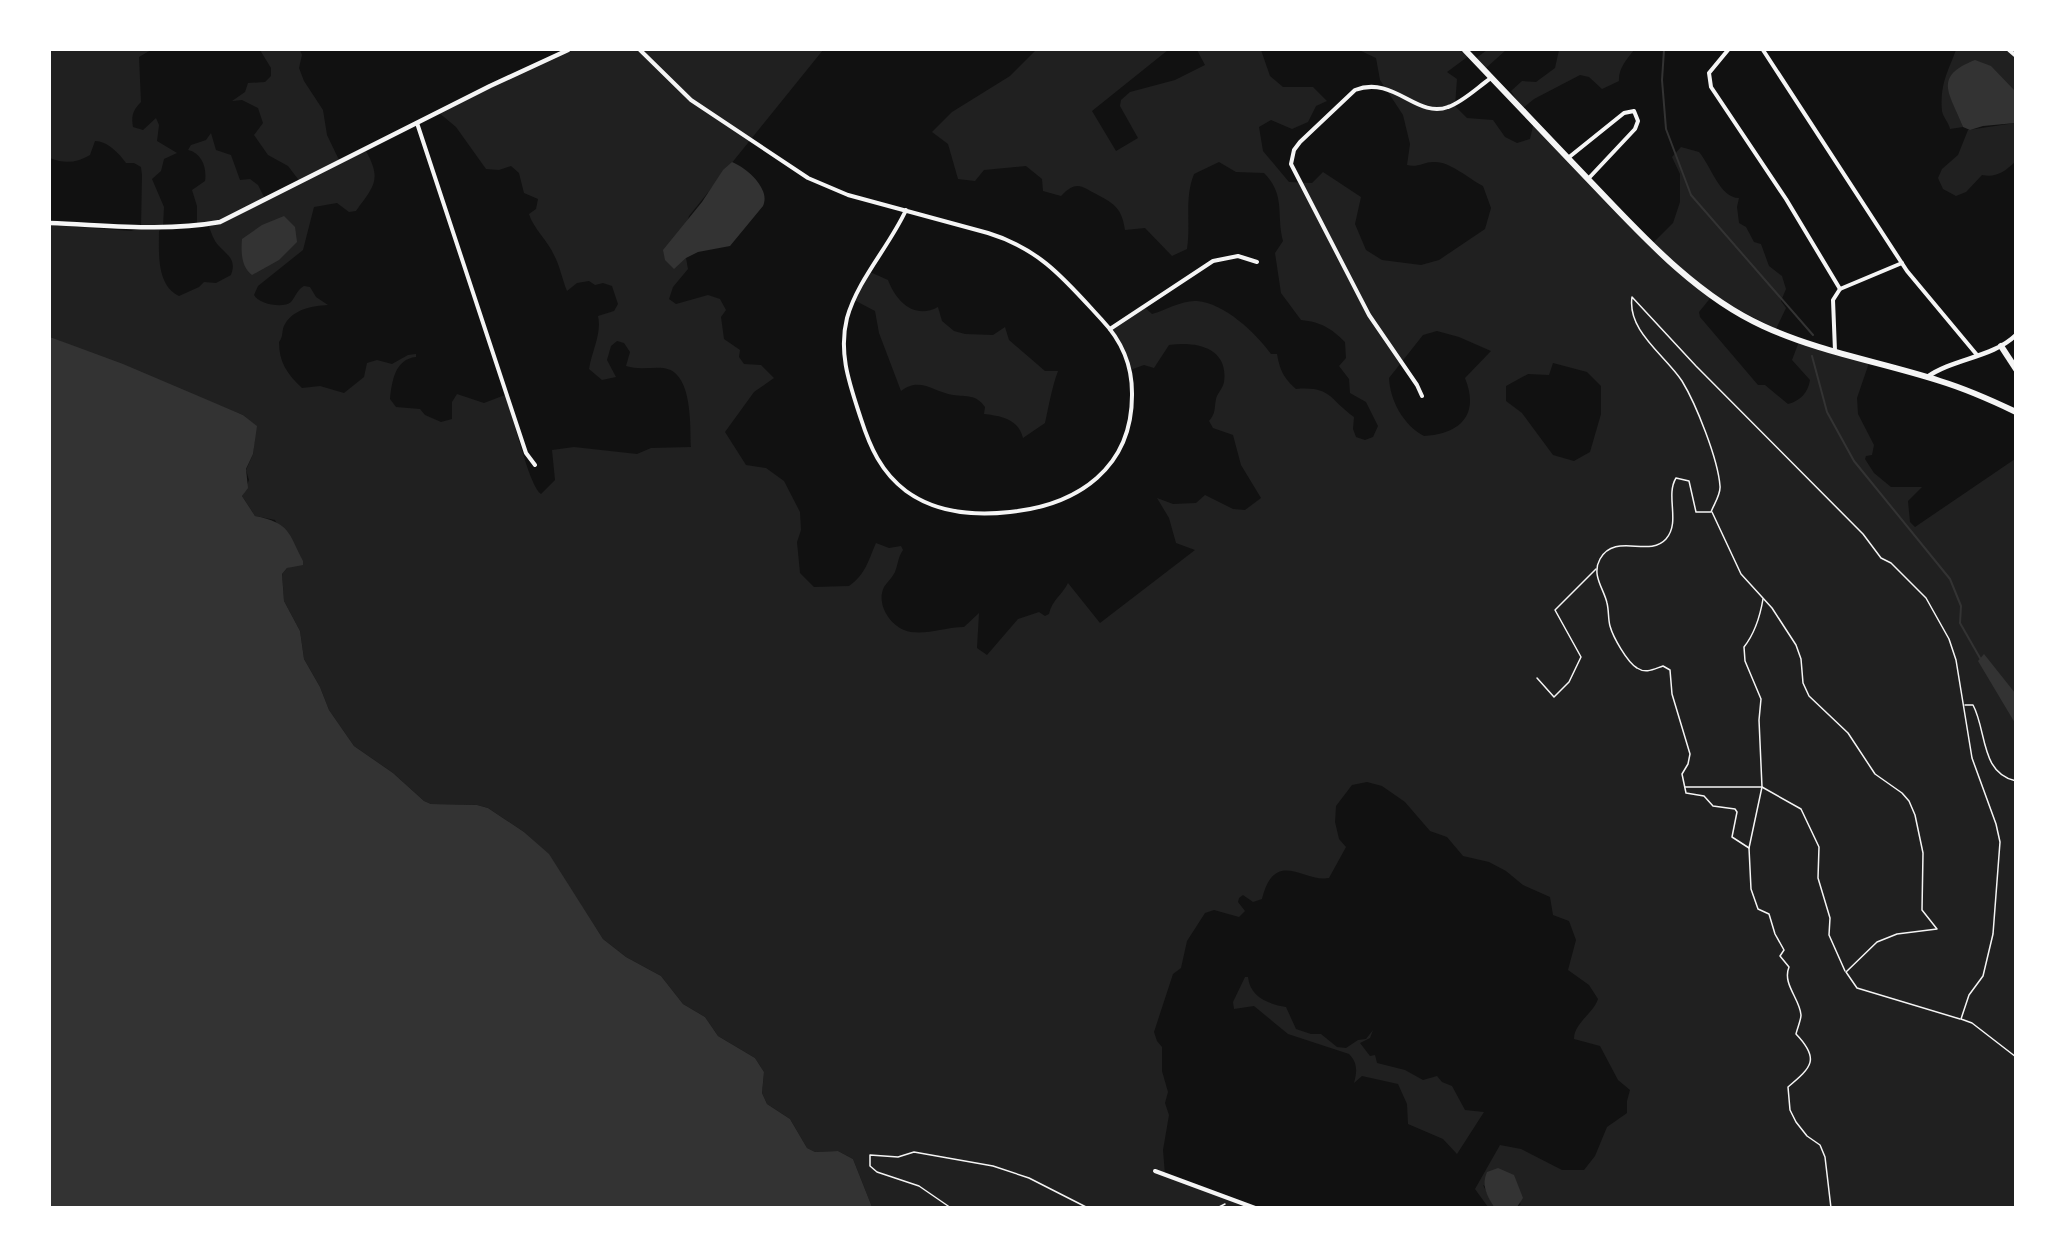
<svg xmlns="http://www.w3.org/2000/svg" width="2065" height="1257" font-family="Rubik,sans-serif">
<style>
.green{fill:#202020;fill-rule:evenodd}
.water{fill:#333}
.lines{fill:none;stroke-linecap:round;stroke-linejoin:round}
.stream{stroke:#333;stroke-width:2}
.path{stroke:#f5f5f5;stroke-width:1.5}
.minor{stroke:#f5f5f5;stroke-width:4}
.tertiary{stroke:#f5f5f5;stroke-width:4.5}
.primary{stroke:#f5f5f5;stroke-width:6}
</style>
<rect width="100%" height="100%" fill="#111"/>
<!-- green -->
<g class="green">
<path d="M50 50H151L139 57 141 102C133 110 131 116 133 127L143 130 156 118 159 125 157 141 177 153 164 159 161 171 152 179 164 207 163 227 159 231C159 252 156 285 179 296L199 287 204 282 216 283 231 275C237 259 227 255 218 245 214 241 211 232 209 227L197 226V206L192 190 205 181C207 168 202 153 188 150L191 145 206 140 211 133 216 150 231 155 240 180 250 179 258 185 266 201 301 183 288 166 268 155 254 135 263 123 258 108 242 100 232 101 245 92 248 83 265 82 271 76V68L260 50H300L302 55 299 68 304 81 323 110 327 135 340 162 366 151C382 180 374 186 356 211L349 212 337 203 314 207 303 250 258 286 254 295C259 304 283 309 291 302 296 296 297 290 304 286L310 287 316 297 328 305C312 306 294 309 285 324 281 330 284 336 279 342 279 362 287 374 302 388L320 386 344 393 364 377 367 363 377 360 392 364 408 355 416 354V357C395 359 392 381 390 399L396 407 420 409 425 415 441 422 452 419V402L457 394 484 403 505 395C513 414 529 487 541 494L555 480 552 450 574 447 637 454 651 448 691 447C690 425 693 371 663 368 651 367 638 370 626 366L630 352 624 343 617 341 611 346 607 360 616 377 602 380 589 369C592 351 602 333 598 316L614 311 618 304 612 286 603 283 595 285 589 281 577 283 567 291C562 279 560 266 554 255 548 241 533 228 529 214L536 209 538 199 524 193 519 173 511 166 499 170 486 169 456 127 438 112 570 50H823L689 216 674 268 686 258 688 269 673 287 669 299 676 304 708 295 720 299 726 310 721 317 724 339 740 350 739 357 744 364 761 365 774 378 754 392 725 432 746 465 766 468 784 481 800 512 801 530 797 542 800 573 814 587 849 586C866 574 868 561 876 543L889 548 901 546 903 550C898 557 898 564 895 572 892 578 887 582 884 587 876 603 889 624 904 630 921 637 945 627 964 627L979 613 977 648 987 655 1018 619 1039 612 1045 616 1049 614C1052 600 1062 595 1068 583L1100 623 1195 550 1176 543 1169 518 1157 498 1173 504 1196 503 1205 495 1233 509 1245 510 1261 498 1241 465 1233 435 1213 428 1209 421C1216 413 1214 409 1216 399 1217 394 1223 388 1224 382 1229 347 1195 341 1169 345L1154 368 1144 365 1130 370 1110 327 1142 305 1152 314C1166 310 1182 300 1197 301 1224 303 1256 333 1271 354H1277C1280 371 1284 378 1296 389 1331 386 1329 399 1354 417L1353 429 1356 437 1365 440 1373 437 1378 426 1366 402 1350 393 1349 379 1339 366 1346 358 1345 342C1331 328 1321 322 1301 320L1281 293 1275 253 1283 241C1276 214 1286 195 1264 173L1236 172 1219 162 1194 174C1184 199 1191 223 1187 249L1172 256 1145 228 1125 230C1122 209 1115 204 1098 195 1082 187 1077 179 1061 196L1043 191 1042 179 1026 166 984 170 975 181 958 179 948 144 932 132 952 112 1010 76 1036 50H1168L1092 111 1116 151 1138 138 1120 106 1121 100 1130 92 1175 80 1205 65 1197 50H1261L1270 76 1283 87H1313L1327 101 1316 106 1308 122 1292 129 1271 120 1259 127 1263 151 1289 182 1312 183 1323 172 1361 197 1355 224 1366 250 1382 260 1421 265 1439 260 1485 229 1491 208 1483 186C1469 179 1451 162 1435 162 1425 161 1418 168 1407 165L1410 144 1403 115 1380 80 1376 58 1359 50H1465L1470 55 1447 72 1457 79 1455 106 1467 118 1493 120 1505 137 1517 143 1530 139 1534 122 1652 244 1673 223 1680 202V174L1672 157 1681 147 1699 152C1711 166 1720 198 1739 198L1737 207 1739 223 1746 227 1754 242 1761 244 1769 266 1782 276 1786 289 1781 301 1786 308 1776 329 1712 296 1699 312 1700 317 1758 385H1765L1788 404C1800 401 1808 393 1810 380L1792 360 1800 339 1870 360 1857 398 1858 414 1874 445 1872 455 1866 456 1865 459 1874 473 1891 487H1922L1908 501 1910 522 1915 527 2015 459V1207H1517L1521 1204 1483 1185 1494 1207H1488L1475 1189 1500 1145 1521 1149 1562 1170H1584L1595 1156 1607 1127 1627 1113V1101L1630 1090 1618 1080 1600 1046 1574 1039C1574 1023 1593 1014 1598 999L1589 985 1568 970 1576 940 1569 921 1553 915 1550 897 1523 885 1506 871 1489 862 1463 856 1447 837 1430 831 1405 802 1382 786 1367 782 1352 785 1336 806 1335 822 1339 839 1346 847 1329 878C1304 883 1275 847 1262 899L1253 902 1243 895 1239 898 1238 902 1245 911 1239 917 1214 910 1205 913 1187 941 1181 968 1173 974 1154 1032 1157 1041 1162 1047V1071L1168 1092 1165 1103 1169 1115 1163 1150 1165 1175 1253 1207H872L853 1159 838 1151 815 1152 807 1148 790 1119 767 1104 762 1093 764 1072 755 1058 718 1036 705 1017 683 1004 661 976 626 957 603 939 548 854 524 832 488 808 477 805 431 804 424 801 393 773 354 746 329 710 320 687 304 659 300 631 284 601 282 574 287 568 297 564 275 520 255 516 242 496 249 480 246 470 253 454 256 426 243 415 50 337V225L131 231 141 228 142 175 141 167 134 163H126C119 153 107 141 95 141L90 155C76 163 65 164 50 158ZM1437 331 1459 337 1491 351 1465 378C1480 415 1460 434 1424 436 1403 425 1390 400 1389 378L1423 335ZM1553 363 1587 372 1601 386V414L1590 452 1574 461 1553 455 1522 413 1506 401V386L1528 374 1549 375Z"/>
<polygon points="1487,50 1506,50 1486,68 1475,59"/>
<path d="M1559 50H1634C1627 59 1618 69 1619 81L1602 89 1589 77 1580 75 1534 99 1522 109 1511 91 1522 81 1536 82 1555 68Z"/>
<path d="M1956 50H2015V91L1950 96 1963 127 1950 129C1949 123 1943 117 1942 111 1940 84 1947 74 1956 50Z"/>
<path d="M2015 123V162C2005 171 1997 178 1982 175L1966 192 1956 196 1943 189 1938 178 1942 169 1958 155 1968 130Z"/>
<path d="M870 272 888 280C896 301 914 320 938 307L942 321 954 331 965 334 993 335 1005 327 1009 340 1045 371H1058C1052 387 1049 405 1045 423L1023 438C1018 419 1002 416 984 414L985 407C976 394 967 397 953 395 934 392 920 376 901 391L879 333 875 311 854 300 862 278Z"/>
<path d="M1245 977H1248C1250 997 1268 1004 1286 1007L1296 1029 1311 1034H1321L1337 1047 1346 1048 1358 1040 1366 1039 1373 1030 1370 1038 1360 1043 1370 1056 1375 1055 1377 1063 1405 1070 1423 1080 1437 1076 1442 1082 1452 1086 1465 1110 1484 1112 1457 1154 1443 1139 1408 1124 1407 1104 1398 1084 1362 1076 1354 1083C1357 1072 1358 1063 1349 1054L1288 1034 1254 1006 1234 1009 1233 1002Z"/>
</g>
<!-- water -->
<g class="water">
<path d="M1975 60 1991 66 2015 91V123L1983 126 1970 130 1963 127C1950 93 1932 77 1975 60Z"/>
<path d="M732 162C747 168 771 189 763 206L730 246 698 252 686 258 674 269 665 260 663 250 702 202 723 170Z"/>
<path d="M284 216 295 227 297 242 279 260 252 275C241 267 241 251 242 239L262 225Z"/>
<path d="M50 337 123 364 243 415 257 426 253 454 246 469 248 488 242 496 255 516C290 523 288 532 303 561V565L287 568 282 574 284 601 300 631 304 659 320 687 329 710 354 746 393 773 424 801 431 804 477 805 488 808 524 832 549 854 603 939 626 957 661 976 683 1004 705 1017 718 1036 755 1058 764 1072 762 1093 767 1104 790 1119 807 1148 815 1152 838 1151 853 1159 872 1207H50Z"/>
<polygon points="1984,654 2015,693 2015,723 1978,661"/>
<path d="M1498 1168 1514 1175 1523 1198 1517 1207H1494C1487 1196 1481 1185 1487 1172Z"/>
</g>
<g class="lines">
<!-- stream -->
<g class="stream">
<polyline points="1664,50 1662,80 1666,129 1691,195 1813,335"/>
<polyline points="1812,356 1827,412 1854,461 1950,579 1961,606 1960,623 1980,658"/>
</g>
<!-- path -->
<g class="path">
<polyline points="1712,512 1741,574 1772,608 1796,645 1801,659 1803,683 1809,696 1848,733 1875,774 1902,793 1909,801 1915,815 1923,853 1922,910 1937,929 1897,934 1877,942 1846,972 1857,988 1960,1019"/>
<polyline points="1537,678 1554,697 1569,682 1581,657 1555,610 1596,569"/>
<path d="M1965 705H1973C1987 731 1980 773 2016 781"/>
<polyline points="1685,787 1762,787 1801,809 1819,847 1818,878 1830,918 1829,935 1845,971"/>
<path d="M1749 848 1762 787 1759 720 1761 699 1745 661 1744 647C1755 633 1760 617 1763 599"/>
<polyline points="951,1208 919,1186 877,1172 870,1166 870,1155 898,1157 914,1152 993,1166 1029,1178 1088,1208"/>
<polyline points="1217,1208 1225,1204"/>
<path d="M1831 1208 1825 1157 1820 1145 1807 1136 1796 1122 1790 1110 1788 1087C1812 1067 1820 1059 1796 1034 1797 1029 1801 1020 1801 1015 1800 999 1782 984 1789 967L1780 956 1784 950 1775 934 1769 914 1758 909 1751 889 1749 848 1732 837 1737 812 1735 809 1713 806 1704 796 1686 793 1682 774 1688 764 1690 754 1672 694 1670 670 1663 666C1654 669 1646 674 1637 668 1627 662 1613 637 1610 626 1608 619 1609 611 1607 603 1604 589 1591 575 1600 559 1615 532 1649 558 1666 539 1681 522 1665 496 1676 478L1689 481 1696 512H1711C1714 504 1721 494 1720 486 1718 459 1696 404 1682 381 1665 355 1627 331 1632 297L1696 366 1863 534 1881 558 1891 563 1926 598 1949 639 1956 660 1972 758 1996 824 2000 842 1993 934 1983 976 1969 995 1961 1019 1972 1023 2016 1057"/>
</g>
<!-- minor -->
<g class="minor">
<path d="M640 50 691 100 808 178 848 195 988 233C1041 249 1066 281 1102 320 1121 340 1132 365 1132 393 1133 468 1078 505 1010 512 974 516 936 513 906 491 881 472 870 447 861 419 850 385 838 354 847 318 858 279 889 247 906 210"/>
<polyline points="1728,50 1709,73 1711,87 1786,199 1840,289"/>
<polyline points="1763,50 1907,271 1977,355"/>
<polyline points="2009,50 2016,56"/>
<polyline points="417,123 526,453 535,465"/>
<polyline points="1568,158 1624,113 1634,111 1638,121 1635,129 1588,179"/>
<polyline points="1110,329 1213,261 1238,256 1257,262"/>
<polyline points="1835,351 1833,300 1840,289 1902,263"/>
<path d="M1422 396 1417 385 1369 315 1291 164 1294 150 1300 142 1355 90C1394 75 1417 119 1448 107 1463 102 1478 87 1491 78"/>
<polyline points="1155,1171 1255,1208"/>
</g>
<!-- tertiary -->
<g class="tertiary">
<path d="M50 223C107 225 163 232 220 222L490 86 568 50"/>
<path d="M1927 377C1954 358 1992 358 2016 335"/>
</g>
<!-- primary -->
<g class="primary">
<path d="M1465 50C1506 93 1546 135 1587 178 1638 231 1694 295 1763 326 1819 352 1881 362 1940 381 1966 389 1991 400 2016 412"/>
<polyline points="2001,346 2016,369"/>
</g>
</g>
<!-- border -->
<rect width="2065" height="1257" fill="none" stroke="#ffffff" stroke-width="102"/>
</svg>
